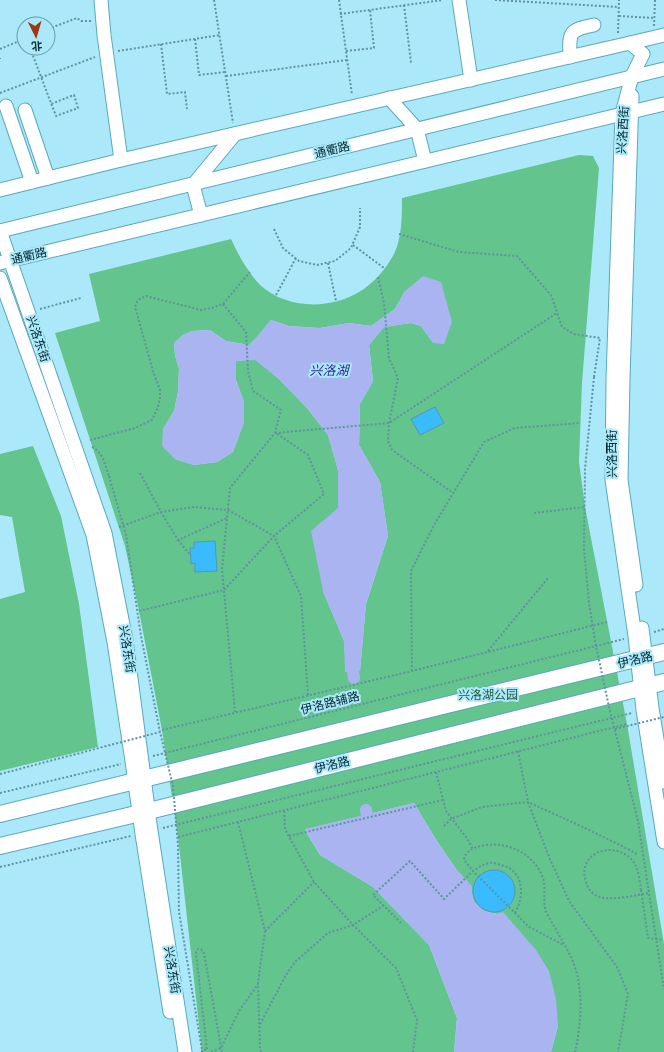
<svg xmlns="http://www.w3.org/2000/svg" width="664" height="1052" font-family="Ubuntu,'Noto Sans SC',sans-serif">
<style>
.green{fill:#63c48e;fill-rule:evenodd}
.water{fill:#aab4f1}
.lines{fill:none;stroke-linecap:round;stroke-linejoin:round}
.canal{stroke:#aab4f1;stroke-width:12}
.building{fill:#3abbfe;stroke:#5994b9}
.minor-casing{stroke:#59a8bd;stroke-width:15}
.major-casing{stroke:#59a8bd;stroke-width:18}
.path{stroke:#60929f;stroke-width:2;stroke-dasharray:2 2;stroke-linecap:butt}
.minor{stroke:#fff;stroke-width:13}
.major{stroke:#fff;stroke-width:16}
.path-bridge{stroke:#60929f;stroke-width:2;stroke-dasharray:2 2;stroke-linecap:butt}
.labels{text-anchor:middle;stroke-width:4;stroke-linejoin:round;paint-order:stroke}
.street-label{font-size:12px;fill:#02252d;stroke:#abe9fa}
.park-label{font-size:12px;fill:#26573c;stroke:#abe9fa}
.water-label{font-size:13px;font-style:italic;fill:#322a9c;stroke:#abe9fa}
</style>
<rect width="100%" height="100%" fill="#abe9fa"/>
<!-- green -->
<g class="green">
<path d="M579 155 593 156 599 168 582 383 579 462 585 507 627 724 664 944V1052H551L558 1026 503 913 497 914 484 911 474 902 472 894 471 886 456 869 435 838 414 803 305 830 320 855 373 887 429 945 457 1018 454 1052H202L178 837 162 730 139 611 125 546 55 333 100 321 89 274 231 239C239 256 247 271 260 285 286 309 330 310 359 292 373 284 386 269 394 254 402 237 402 217 402 198ZM405 291 433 343 421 326 411 323 384 327 369 345 373 381 360 404 359 445 380 482 388 536 366 604 360 671 346 672 344 641 323 591 338 508V470L328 435 307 408 279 379 255 359 236 361V380L244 402V422L233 452 217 462 194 465 175 459 163 429 174 411 178 392 179 369 175 355 174 343 183 335 192 331 210 330 226 341 249 345 256 338 271 320 289 326 320 328 349 323 371 326 395 309Z"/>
<polygon points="33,446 61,516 79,604 98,747 0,771 0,599 25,592 12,517 0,515 0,454"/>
</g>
<!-- water -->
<g class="water">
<polygon points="423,276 441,282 452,322 444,344 433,343 421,326 411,323 384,327 369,345 373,381 360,404 359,445 380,482 388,536 366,604 360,671 345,672 344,641 323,591 311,531 338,508 338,470 328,435 307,408 279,379 255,360 236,361 236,380 244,402 244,422 233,452 217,462 194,465 175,459 162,446 163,429 174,411 178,392 179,369 175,355 174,343 183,335 192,331 210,330 226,341 249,345 256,338 271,320 289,326 320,328 349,323 371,326 395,309 405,291"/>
<polygon points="414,803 435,838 456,869 472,886 472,894 474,902 484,911 497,914 503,912 536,950 549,971 556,999 558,1026 551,1052 454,1052 457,1018 429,945 373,887 320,855 305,829"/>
</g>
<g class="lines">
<!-- canal -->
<g class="canal">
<polyline points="353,672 354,678"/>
<polyline points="366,810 367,815"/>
</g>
</g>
<!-- building -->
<g class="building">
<polygon points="435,407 444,423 420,435 411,419"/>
<polygon points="215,541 217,571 195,572 195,563 191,564 190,548 194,548 194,542"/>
<circle cx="494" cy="891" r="21"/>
</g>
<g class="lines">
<!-- minor casing -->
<g class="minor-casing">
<g id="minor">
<polyline points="101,0 104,35 121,160"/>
<polyline points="459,0 471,80"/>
<polyline points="630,43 664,35"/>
<path d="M570 57C569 32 569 30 594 25"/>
<polyline points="632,96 623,379 621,480 636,585"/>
<polyline points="389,98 417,129 425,161"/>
<polyline points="6,106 32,182"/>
<polyline points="25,110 48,178"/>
<polyline points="193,185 235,134"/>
<polyline points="193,185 201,215"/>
<polyline points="0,190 121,160 630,43 643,54 632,76 622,114 613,379 612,480 635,636 643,710 664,842"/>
<polyline points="0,231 105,533 126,640 151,831 185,1052"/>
<polyline points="0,231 664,69"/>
<polyline points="0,263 664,104"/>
<polyline points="0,278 93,535 114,642 132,761 142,834 170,1012"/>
<polyline points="642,628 652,708 664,782"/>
</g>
</g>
<!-- major casing -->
<g class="major-casing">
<g id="major">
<polyline points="0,814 664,652"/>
<polyline points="0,846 149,811 664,682"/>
</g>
</g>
<!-- path -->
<g class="path">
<polyline points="214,0 233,123"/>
<polyline points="339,0 352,95"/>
<polyline points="495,0 619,7"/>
<polyline points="404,5 411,63"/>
<polyline points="340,14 443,0"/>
<polyline points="619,16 654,18"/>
<polyline points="654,26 655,0"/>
<polyline points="48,29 77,18 81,21 91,21"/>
<polyline points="618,33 619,0"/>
<polyline points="195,39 199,75 225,72"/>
<polyline points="161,44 167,94 185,92 187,109"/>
<path d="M30 48C39 71 47 93 56 116L78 108 74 95 51 104"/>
<polyline points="0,49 24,39"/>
<polyline points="118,51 220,35"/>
<polyline points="346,51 374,48 370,10"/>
<polyline points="0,58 0,59"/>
<polyline points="226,76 347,60"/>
<polyline points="0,93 95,57"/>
<polyline points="274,229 283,248 299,261 317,265 335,261 351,248 360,227 360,208"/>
<polyline points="399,234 459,252 517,256 551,295 562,327 574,334 600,338 594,377"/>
<polyline points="353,245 384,268"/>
<polyline points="328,263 336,301"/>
<polyline points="378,277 384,303 389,358 398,378 389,423 388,441 392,450 453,493"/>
<polyline points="276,295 296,258"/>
<polyline points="223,304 246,332 248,371 253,391 281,410 275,433 230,488 222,569 235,712"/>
<polyline points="40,309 81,298"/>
<polyline points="275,433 389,423 557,313"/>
<polyline points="90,440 135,428 152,420 158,407 160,398 160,390 153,371 135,307 138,300 146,296 201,310 212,308 223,304 250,272"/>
<path d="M92 447C103 452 105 465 109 476"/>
<polyline points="140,473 161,512 178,540 227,518"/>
<polyline points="534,513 585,507"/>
<polyline points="119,527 161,512 194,507 228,510 274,536 301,596 308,695"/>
<polyline points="178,540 191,556"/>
<polyline points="139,611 224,590 274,536 324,494 308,455 276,433"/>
<polyline points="654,632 664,629"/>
<polyline points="488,651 548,578"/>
<polyline points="412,671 411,571 434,525 484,442 515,428 580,423"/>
<polyline points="162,730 412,671 607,622"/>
<polyline points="518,751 528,802 549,857 569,901 617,967 628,994 618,1052"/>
<polyline points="153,756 624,639"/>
<polyline points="436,772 446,811 466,837 473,849"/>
<polyline points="0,793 121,764"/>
<polyline points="284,811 285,829 314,882 353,925 396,968 417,1020 413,1052"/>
<polyline points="238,822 265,931 258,983 260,1049 261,1052"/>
<polyline points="444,826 451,819 482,807 528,802 585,828 630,850 638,855"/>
<polyline points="163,828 632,713"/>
<polyline points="289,836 443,800"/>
<polyline points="178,837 627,724"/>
<polyline points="0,867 131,836"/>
<polyline points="641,890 648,938 663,940"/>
<path d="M515 913C525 896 524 870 501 865 498 864 493 862 489 863 483 864 478 868 473 871L529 927 564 945"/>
<path d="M401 923 373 895 410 861 444 899 473 871 464 860C465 851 473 848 481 846 506 840 534 853 543 878 546 888 543 898 545 908 545 912 549 916 550 919 556 930 562 940 568 951 585 982 582 1019 575 1052"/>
<polyline points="265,931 314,882"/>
<polyline points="260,1024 286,975 295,962 328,933 353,925 383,906"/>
<polyline points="202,1052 202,1050 207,1050 196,953 198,949 201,949 204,953 222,1052"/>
<polyline points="211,1052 221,1048 239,1011 258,984"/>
</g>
<!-- minor -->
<use href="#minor" class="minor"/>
<!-- major -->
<use href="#major" class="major"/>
<!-- path-bridge -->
<g class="path-bridge">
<polyline points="594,377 585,469 584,549 589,603 595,641 609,707 638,821 649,893"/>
<polyline points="109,476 126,535 141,636 160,732 173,786 178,845 179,912 202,1050"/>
<polyline points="615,729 664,717"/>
<polyline points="0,774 160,732"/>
<path d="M641 890C640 883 639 873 636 866 622 838 575 849 586 882 588 889 593 895 600 897 613 901 636 895 649 893L664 989"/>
</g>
</g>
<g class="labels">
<!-- street labels -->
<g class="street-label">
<text transform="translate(623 130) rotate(-86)" y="4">兴洛西街</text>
<text transform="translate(332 150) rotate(-14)" y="4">通衢路</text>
<text transform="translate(29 256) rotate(-13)" y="4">通衢路</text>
<text transform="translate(38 339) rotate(71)" y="4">兴洛东街</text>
<text transform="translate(612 454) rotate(-90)" y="4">兴洛西街</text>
<text transform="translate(127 649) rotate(81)" y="4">兴洛东街</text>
<text transform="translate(635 660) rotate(-14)" y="4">伊洛路</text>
<text transform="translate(330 703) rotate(-14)" y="4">伊洛路辅路</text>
<text transform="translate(332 765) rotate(-14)" y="4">伊洛路</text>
<text transform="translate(172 970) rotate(81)" y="4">兴洛东街</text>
</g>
<!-- park labels -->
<g class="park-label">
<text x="488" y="699">兴洛湖公园</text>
</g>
<!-- water labels -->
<g class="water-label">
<text x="329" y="375">兴洛湖</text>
</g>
</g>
<!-- north arrow -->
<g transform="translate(36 36) rotate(175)"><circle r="19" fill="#abe9fa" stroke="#679ba8"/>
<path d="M0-3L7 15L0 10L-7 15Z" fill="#9e3716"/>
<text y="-6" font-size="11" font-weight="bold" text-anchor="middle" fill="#02252d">北</text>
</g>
</svg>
